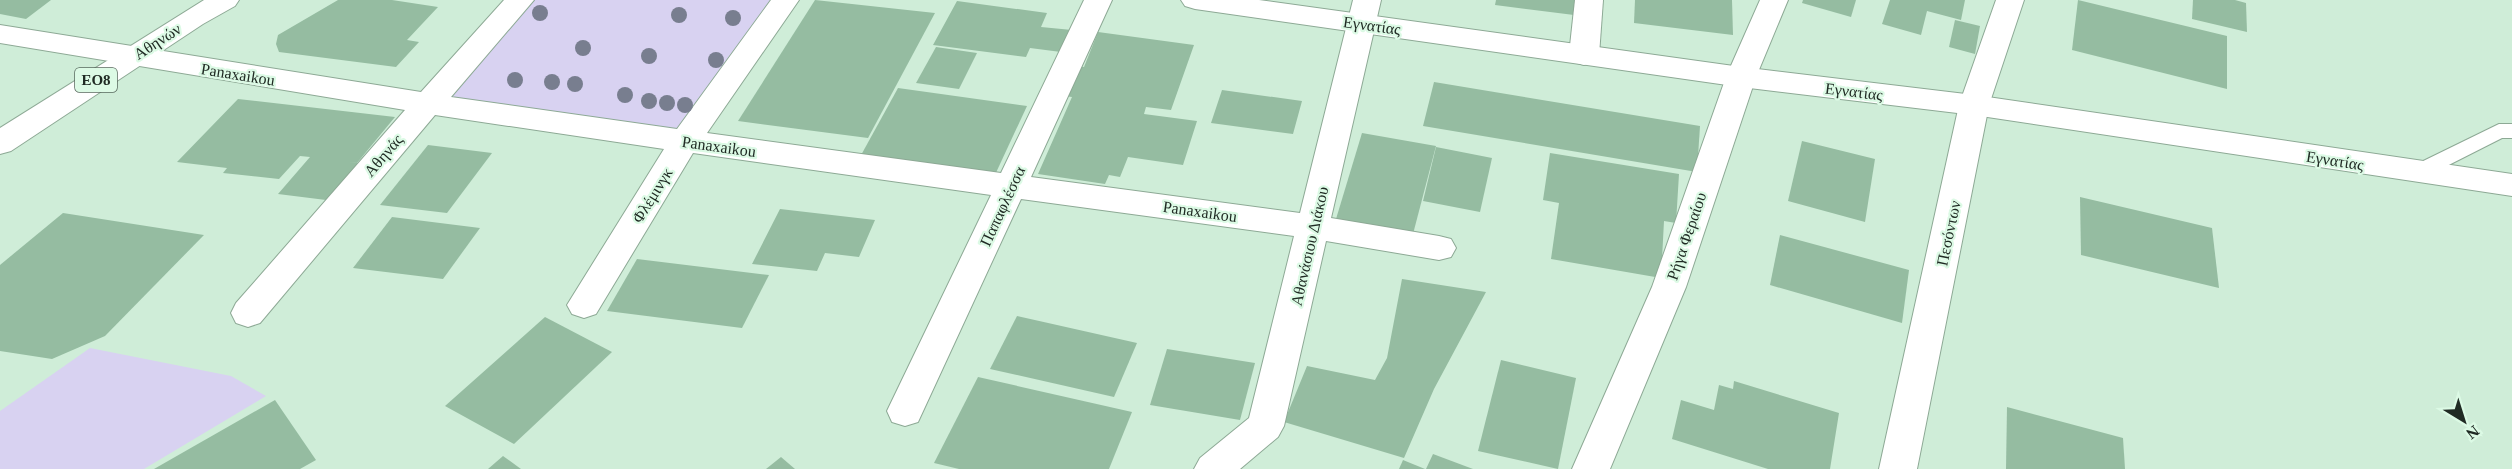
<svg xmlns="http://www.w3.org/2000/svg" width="2512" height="469" font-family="'Times New Roman',serif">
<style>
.green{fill:#d8d2f1}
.building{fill:#95bca1}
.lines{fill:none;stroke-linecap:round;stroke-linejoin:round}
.service-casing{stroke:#8da995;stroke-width:2}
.minor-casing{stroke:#8da995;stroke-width:2}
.secondary-casing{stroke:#8da995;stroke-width:2}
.primary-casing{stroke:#8da995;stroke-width:2}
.service{fill:#fff;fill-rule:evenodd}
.minor{fill:#fff;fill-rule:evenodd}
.secondary{fill:#fff;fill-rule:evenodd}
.primary{fill:#fff;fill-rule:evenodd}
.tree{fill:#787e8f}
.labels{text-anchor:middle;stroke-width:4.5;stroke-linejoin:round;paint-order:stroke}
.shield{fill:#dcfae5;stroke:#58695e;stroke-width:1.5}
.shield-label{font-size:15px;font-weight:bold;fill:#202b24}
.street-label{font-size:16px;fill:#202b24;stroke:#dcfae5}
</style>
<rect width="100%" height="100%" fill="#cfedd8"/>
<!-- green -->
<g class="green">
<polygon points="520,0 785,0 685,141 427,104"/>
<polygon points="90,348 231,376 266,396 144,469 0,469 0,411"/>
</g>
<!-- building -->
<g class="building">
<polygon points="0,0 51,0 26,19 0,14"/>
<polygon points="338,0 392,0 438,7 407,40 419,42 396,67 279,52 276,44 278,35"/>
<polygon points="815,0 935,13 868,138 738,121"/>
<polygon points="1496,0 1576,0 1574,15 1495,5"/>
<polygon points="1635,0 1732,0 1733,35 1634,23"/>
<polygon points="1803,0 1856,0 1851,17 1802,3"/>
<polygon points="1890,0 1965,0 1961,20 1927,11 1921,35 1882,24"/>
<polygon points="2078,0 2227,36 2227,89 2072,50"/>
<polygon points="2193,0 2235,0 2246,3 2247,32 2192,19"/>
<polygon points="957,1 1047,13 1041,27 1072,30 1061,52 1030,48 1026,57 933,45"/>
<polygon points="1955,20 1980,26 1975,54 1949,47"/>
<polygon points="1098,32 1194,45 1171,110 1146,107 1144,114 1197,121 1183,165 1128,157 1120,177 1109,175 1105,184 1038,174 1072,97 1064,96 1077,66 1084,67"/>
<polygon points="936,47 977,53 959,89 916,83"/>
<polygon points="1434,82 1700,126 1697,172 1423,126"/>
<polygon points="898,88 1027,106 994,177 860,157"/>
<polygon points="1222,90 1302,101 1293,134 1211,123"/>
<polygon points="238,99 395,117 357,163 348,162 364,164 334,201 278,194 310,157 300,156 279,179 223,173 227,168 177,162"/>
<polygon points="1362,133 1436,146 1413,234 1336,219"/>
<polygon points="1802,141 1875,159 1865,222 1788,201"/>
<polygon points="428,145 492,153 447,213 380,205"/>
<polygon points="1436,147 1492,158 1480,212 1423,201"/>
<polygon points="1550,153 1679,174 1676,223 1664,221 1661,278 1551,259 1559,203 1543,200"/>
<polygon points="2080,197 2212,228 2219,288 2081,255"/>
<polygon points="780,209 875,220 859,257 825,253 817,271 752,264"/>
<polygon points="63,213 204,235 105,336 52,359 0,351 0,265"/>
<polygon points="392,217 480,228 443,279 353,268"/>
<polygon points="1780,235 1909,270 1902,323 1770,285"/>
<polygon points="637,259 769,275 742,328 607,311"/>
<polygon points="1402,279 1486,292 1434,389 1404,458 1284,422 1307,366 1375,380 1387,358"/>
<polygon points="1017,316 1137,343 1114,397 990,369"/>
<polygon points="545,317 612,352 514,444 445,406"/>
<polygon points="1167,349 1255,363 1240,420 1150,405"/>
<polygon points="1501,360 1576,378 1558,469 1478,451"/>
<polygon points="978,377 1132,412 1109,469 959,469 934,463"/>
<polygon points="1734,381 1839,413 1830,469 1768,469 1672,439 1681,400 1714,410 1719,385 1733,389"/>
<polygon points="275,400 316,460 300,469 154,469"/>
<polygon points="2007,407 2123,438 2125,469 2006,469"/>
<polygon points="1433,454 1473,469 1426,469"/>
<polygon points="503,456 521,469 488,469"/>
<polygon points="781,457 795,469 766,469"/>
<polygon points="1403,460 1425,469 1399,469"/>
</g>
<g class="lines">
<!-- service casing -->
<g class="service-casing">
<polygon id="service" points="2499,124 2512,124 2512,138 2502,138 2425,177 2418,179 2411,177 2408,172 2411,167"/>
</g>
<!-- minor casing -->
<g class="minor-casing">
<g id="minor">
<polygon points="504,0 534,0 451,97 677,129 771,0 799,0 707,133 1001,173 1084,0 1112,0 1031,177 1300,213 1353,0 1381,0 1331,218 1439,236 1451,239 1456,248 1451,257 1439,260 1326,241 1284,426 1278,437 1240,469 1194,469 1200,458 1249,418 1294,236 1021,199 918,422 905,426 892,422 887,411 991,195 693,153 596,314 584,318 572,314 567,305 664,149 435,115 260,323 248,327 236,323 231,313 236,303 405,110 0,43 0,25 421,92"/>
<polygon points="1575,0 1603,0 1599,55 1594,62 1584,65 1574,62 1569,55"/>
<polygon points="1760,0 1788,0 1756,77 1686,287 1610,469 1572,469 1652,287 1726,77"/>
<polygon points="1996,0 2024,0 1989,105 1917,469 1879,469 1959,105"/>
</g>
</g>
<!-- secondary casing -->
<g class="secondary-casing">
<polygon id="secondary" points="1181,0 1259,0 1741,67 1974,95 2512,174 2512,196 1974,115 1741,87 1195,9 1185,6"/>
</g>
<!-- primary casing -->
<g class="primary-casing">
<polygon id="primary" points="204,0 239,0 235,6 203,24 11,151 0,154 0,128"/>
</g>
<!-- service -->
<use href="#service" class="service"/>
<!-- minor -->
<use href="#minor" class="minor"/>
<!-- secondary -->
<use href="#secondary" class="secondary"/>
<!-- primary -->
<use href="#primary" class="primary"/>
</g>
<!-- trees -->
<g class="tree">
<circle cx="540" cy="13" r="8"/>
<circle cx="679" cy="15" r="8"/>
<circle cx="733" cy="18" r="8"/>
<circle cx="583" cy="48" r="8"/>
<circle cx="649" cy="56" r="8"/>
<circle cx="716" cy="60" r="8"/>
<circle cx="515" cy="80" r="8"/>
<circle cx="552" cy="82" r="8"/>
<circle cx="575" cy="84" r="8"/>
<circle cx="625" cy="95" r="8"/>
<circle cx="649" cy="101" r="8"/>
<circle cx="667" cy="103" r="8"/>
<circle cx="685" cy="105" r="8"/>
</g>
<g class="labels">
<!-- shield labels -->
<rect class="shield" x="75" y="68" width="42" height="24" rx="4.5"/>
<g class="shield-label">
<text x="96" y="85">ΕΟ8</text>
</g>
<!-- street labels -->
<g class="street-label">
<text transform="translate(1372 25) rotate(8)" y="6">Εγνατίας</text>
<text transform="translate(157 41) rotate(-33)" y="6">Αθηνών</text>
<text transform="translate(238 74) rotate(9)" y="6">Panaxaikou</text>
<text transform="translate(1854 91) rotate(7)" y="6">Εγνατίας</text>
<text transform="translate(719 146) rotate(8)" y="6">Panaxaikou</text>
<text transform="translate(383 155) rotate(-49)" y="6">Αθηνάς</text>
<text transform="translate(2335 160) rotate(9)" y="6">Εγνατίας</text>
<text transform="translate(652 195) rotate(-58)" y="6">Φλέμινγκ</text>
<text transform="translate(1002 206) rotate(-65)" y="6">Παπαφλέσσα</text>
<text transform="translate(1200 211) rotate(8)" y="6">Panaxaikou</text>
<text transform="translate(1948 233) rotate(-78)" y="6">Πεσόντων</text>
<text transform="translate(1686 236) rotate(-71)" y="6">Ρήγα Φεραίου</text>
<text transform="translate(1309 246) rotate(-77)" y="6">Αθανάσιου Διάκου</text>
</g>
</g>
<!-- north arrow -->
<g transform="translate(2464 421) rotate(142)" stroke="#dcfae5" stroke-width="4.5" paint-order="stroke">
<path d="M0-4.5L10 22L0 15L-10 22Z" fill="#202b24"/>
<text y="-9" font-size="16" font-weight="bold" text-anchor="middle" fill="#202b24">N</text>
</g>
</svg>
